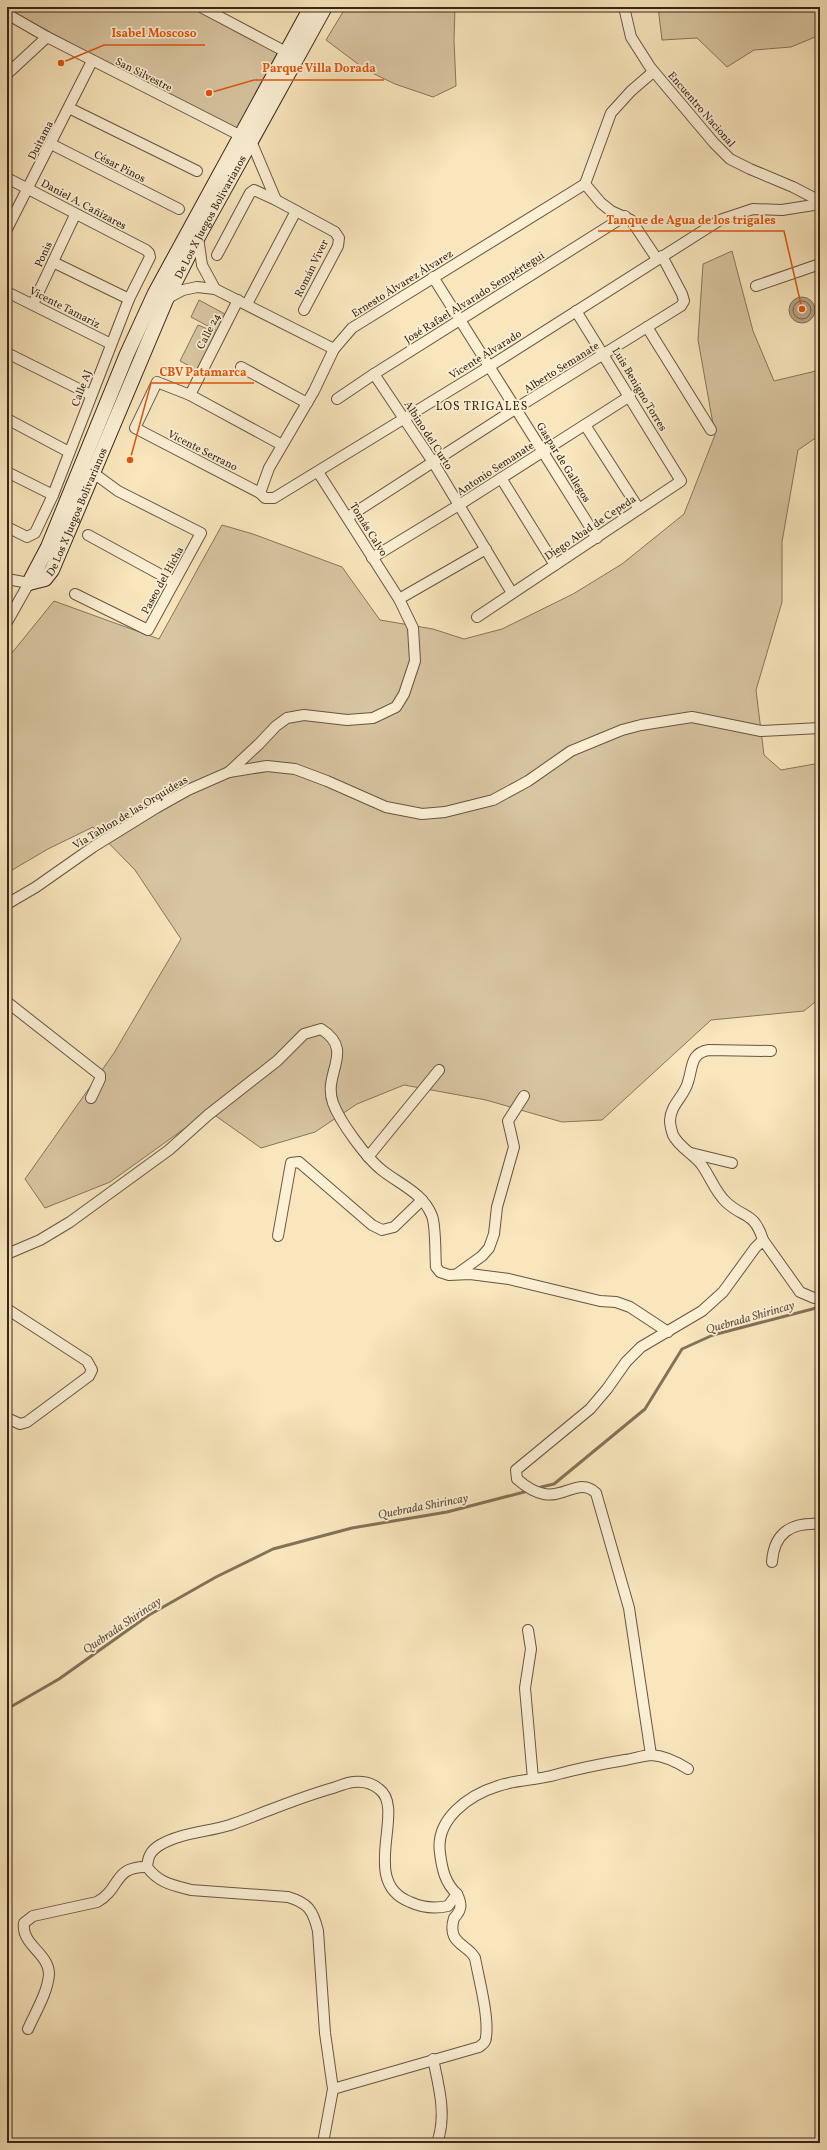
<svg xmlns="http://www.w3.org/2000/svg" width="827" height="2150" font-family="Vollkorn,serif">
<style>
.green{fill:#d8c5a1;stroke:#88755c}
.water{fill:#b7a484;stroke:#847158}
.lines{fill:none;stroke-linecap:round;stroke-linejoin:round}
.shore{stroke:#77644d;stroke-width:1}
.stream{stroke:#847158;stroke-width:3}
.street-casing{stroke:#685540;stroke-width:12}
.secondary-casing{stroke:#372516;stroke-width:16}
.street{stroke:#fbefd4;stroke-width:10}
.secondary{stroke:#fbefd4;stroke-width:14}
.labels{text-anchor:middle;stroke-width:3.5;stroke-linejoin:round;paint-order:stroke}
.street-label{font-size:11px;fill:#372516;stroke:#fbefd4}
.neighbourhood-label{font-size:12px;letter-spacing:1px;fill:#372516;stroke:#fbefd4}
.water-label{font-size:12px;font-style:italic;fill:#64513c;stroke:#fbefd4}
.leader{fill:none;stroke:#df560c;stroke-width:1.5}
.callout-dot{fill:#df560c;stroke:#fbefd4;stroke-width:1.5}
.callout-label{font-size:12px;text-anchor:middle;font-weight:bold;fill:#df560c;stroke:#fbefd4;stroke-width:3.5;stroke-linejoin:round;paint-order:stroke}
</style>
<rect width="100%" height="100%" fill="#f9e6bd"/>
<filter id="stains"><feTurbulence type="fractalNoise" baseFrequency=".005" numOctaves="4"/><feColorMatrix values="0 0 0 0 .2 0 0 0 0 .09 0 0 0 0 .02 0 0 0 .5 -.17"/></filter>
<radialGradient id="worn" r=".72"><stop offset=".6" stop-color="#630" stop-opacity="0"/><stop offset="1" stop-color="#630" stop-opacity=".3"/></radialGradient>
<!-- green -->
<g class="green">
<polygon points="7,7 195,7 279,53 236,132 7,9"/>
<polygon points="346,7 455,7 454,40 456,86 433,97 395,84 366,70 326,40"/>
<polygon points="658,7 820,7 820,35 791,47 754,50 727,67 697,38 662,40"/>
<polygon points="732,251 753,331 774,381 820,370 820,435 798,450 782,542 782,602 756,690 764,755 781,770 820,763 820,998 804,1011 711,1020 602,1120 562,1122 486,1100 404,1085 357,1104 315,1132 261,1148 213,1114 188,1126 110,1182 45,1208 25,1179 114,1053 181,939 135,870 93,827 48,849 7,873 7,659 54,601 159,639 222,525 253,534 342,567 380,620 433,629 464,639 502,629 573,594 622,564 684,514 715,435 698,340 703,264"/>
<polygon points="199,300 225,314 217,331 191,317"/>
<polygon points="198,325 217,333 199,371 180,361"/>
</g>
<!-- water -->
<circle class="water" cx="802" cy="310" r="13"/>
<g class="lines">
<!-- shore -->
<circle class="shore" cx="802" cy="310" r="9"/>
<!-- stream -->
<g class="stream">
<polyline points="537,1488 554,1484 645,1409 682,1349 713,1335 820,1307"/>
<polyline points="7,1709 59,1679 149,1615 216,1577 273,1549 352,1528 447,1512 528,1491"/>
</g>
<!-- street casing -->
<g class="street-casing">
<g id="street">
<polyline points="201,7 286,52"/>
<polyline points="624,7 631,37 650,67 714,143 730,159 750,169 793,187 820,201"/>
<polyline points="7,14 47,37 251,141 276,200"/>
<polyline points="7,74 47,37"/>
<polyline points="69,108 197,171"/>
<polyline points="51,144 179,209"/>
<polyline points="7,178 146,250 149,253 150,257 129,299 53,495 35,533 27,537 7,527"/>
<polyline points="585,184 611,113 631,91 653,72"/>
<polyline points="585,184 601,203 611,211 631,220 657,259"/>
<polyline points="7,229 92,61"/>
<polyline points="198,237 202,265 215,289"/>
<polyline points="217,255 250,193 254,190 276,200 335,232 339,238 338,246 304,310"/>
<polyline points="53,262 129,299"/>
<polyline points="433,277 597,538"/>
<polyline points="756,286 820,264"/>
<polyline points="7,292 111,344"/>
<polyline points="166,299 183,290 197,287 215,289 334,349"/>
<polyline points="33,304 75,215"/>
<polyline points="247,304 296,211"/>
<polyline points="647,327 711,430"/>
<polyline points="7,353 91,395"/>
<polyline points="241,367 307,403"/>
<polyline points="374,374 433,462 512,593"/>
<polyline points="190,395 238,300"/>
<polyline points="337,399 374,374 625,216"/>
<polyline points="7,419 69,452"/>
<polyline points="585,425 639,509"/>
<polyline points="282,445 190,395 157,382 135,428 260,493 265,498 274,498 490,366 720,220 753,209 782,210 820,204"/>
<polyline points="7,472 53,495"/>
<polyline points="501,478 555,565"/>
<polyline points="260,493 269,468 314,391 334,349 352,328 585,184"/>
<polyline points="348,517 515,409 681,306 684,301 682,294 662,256"/>
<polyline points="88,535 174,582"/>
<polyline points="372,558 459,505 630,396"/>
<polyline points="7,579 29,583 7,622"/>
<polyline points="75,594 148,630 201,533 118,491 88,469"/>
<polyline points="399,599 486,549"/>
<polyline points="477,617 681,481 576,311"/>
<polyline points="229,772 259,744 276,726 287,718 304,715 347,720 373,718 396,707 404,694 415,661 413,628 399,599 318,472"/>
<polyline points="7,904 36,887 93,847 156,808 188,790 229,772 267,766 295,769 327,781 386,807 422,814 445,812 493,800 528,781 571,751 622,730 641,725 692,717 761,731 820,728"/>
<polyline points="7,1002 100,1075 100,1079 91,1098"/>
<polyline points="691,1153 732,1163"/>
<polyline points="368,1157 439,1070"/>
<polyline points="278,1236 291,1163 299,1162 372,1225 382,1230 394,1227 422,1200"/>
<path d="M763 1240C754 1211 744 1219 726 1202 715 1192 710 1176 701 1164 693 1154 679 1147 673 1135 672 1132 670 1124 670 1120 671 1104 684 1097 688 1082 693 1067 690 1053 709 1050L771 1051"/>
<path d="M7 1254 40 1240 70 1222 169 1150 208 1115 277 1061 304 1034 321 1029C356 1051 322 1073 333 1103 340 1122 367 1159 383 1171 401 1185 423 1193 432 1216 436 1226 435 1255 436 1267L440 1272 449 1275 470 1274 509 1279 600 1301 616 1302 630 1307 668 1332"/>
<polyline points="457,1274 482,1256 489,1248 494,1234 497,1207 514,1147 508,1121 524,1096"/>
<polyline points="7,1309 87,1361 92,1370 89,1376 27,1422 20,1424 7,1418"/>
<path d="M772 1562C774 1533 791 1522 820 1524"/>
<polyline points="528,1630 531,1649 525,1688 533,1779"/>
<path d="M651 1755 629 1608 596 1493C580 1477 565 1498 544 1494 533 1492 525 1486 517 1479L516 1470 590 1409 607 1389 626 1362 641 1347 702 1311 723 1292 755 1248 763 1240 800 1292 814 1298 820 1297"/>
<path d="M28 2029C35 2013 48 1992 49 1974 49 1953 21 1945 24 1923L33 1916 97 1902C121 1889 113 1866 147 1867"/>
<path d="M433 2059C439 2087 447 2116 437 2143"/>
<path d="M333 2089 479 2047C483 2044 486 2042 486 2037 489 2016 479 1980 475 1958 468 1944 446 1944 454 1918 462 1910 462 1904 457 1894"/>
<path d="M323 2143 333 2089 325 2033 318 1931C313 1910 308 1903 288 1897L191 1890C172 1885 159 1883 147 1867 148 1857 150 1851 160 1845 180 1833 207 1832 230 1825 264 1813 297 1798 333 1788 339 1786 346 1783 353 1782 362 1781 372 1783 379 1789 407 1809 358 1882 410 1902 423 1908 434 1909 448 1906L457 1894C445 1883 442 1869 440 1853 435 1819 469 1795 498 1786 515 1780 534 1780 551 1776 576 1769 600 1764 625 1760 633 1759 644 1755 652 1755 665 1756 677 1762 688 1769"/>
</g>
</g>
<!-- secondary casing -->
<g class="secondary-casing">
<g id="secondary">
<path id="s1" d="M29 583 45 579 52 570 166 300 198 237 325 7"/>
<polyline points="29,583 48,547 127,354 155,293 311,7"/>
</g>
</g>
<!-- street -->
<use href="#street" class="street"/>
<!-- secondary -->
<use href="#secondary" class="secondary"/>
</g>
<g class="labels">
<!-- street labels -->
<g class="street-label">
<text transform="translate(144 74) rotate(27)" y="4">San Silvestre</text>
<text transform="translate(702 109) rotate(49)" y="4">Encuentro Nacional</text>
<text transform="translate(40 140) rotate(-63)" y="4">Duitama</text>
<text transform="translate(120 166) rotate(27)" y="4">César Pinos</text>
<text transform="translate(84 204) rotate(28)" y="4">Daniel A. Cañizares</text>
<text dy="4" stroke="none"><textPath href="#s1" startOffset="415">De Los X Juegos Bolivarianos</textPath></text>
<text transform="translate(43 254) rotate(-65)" y="4">Ponis</text>
<text transform="translate(311 268) rotate(-64)" y="4">Román Viver</text>
<text transform="translate(402 283) rotate(-32)" y="4">Ernesto Álvarez Álvarez</text>
<text transform="translate(474 297) rotate(-32)" y="4">José Rafael Alvarado Sempértegui</text>
<text transform="translate(65 307) rotate(27)" y="4">Vicente Tamariz</text>
<text transform="translate(208 331) rotate(-63)" y="4">Calle 24</text>
<text transform="translate(485 354) rotate(-32)" y="4">Vicente Alvarado</text>
<text transform="translate(561 367) rotate(-32)" y="4">Alberto Semanate</text>
<text transform="translate(81 388) rotate(-69)" y="4">Calle AJ</text>
<text transform="translate(640 389) rotate(59)" y="4">Luis Benigno Torres</text>
<text transform="translate(429 435) rotate(57)" y="4">Albino del Curto</text>
<text transform="translate(203 450) rotate(27)" y="4">Vicente Serrano</text>
<text transform="translate(564 462) rotate(58)" y="4">Gaspar de Gallegos</text>
<text transform="translate(495 468) rotate(-33)" y="4">Antonio Semanate</text>
<text dy="4" stroke="none"><textPath href="#s1" startOffset="91">De Los X Juegos Bolivarianos</textPath></text>
<text transform="translate(590 527) rotate(-34)" y="4">Diego Abad de Cepeda</text>
<text transform="translate(369 529) rotate(58)" y="4">Tomás Calvo</text>
<text transform="translate(162 580) rotate(-61)" y="4">Paseo del Hicha</text>
<text transform="translate(130 812) rotate(-31)" y="4">Via Tablon de las Orquideas</text>
</g>
<!-- neighbourhood labels -->
<g class="neighbourhood-label">
<text x="482" y="410">LOS TRIGALES</text>
</g>
<!-- water labels -->
<g class="water-label">
<text transform="translate(750 1317) rotate(-16)" y="4">Quebrada Shirincay</text>
<text transform="translate(423 1506) rotate(-11)" y="4">Quebrada Shirincay</text>
<text transform="translate(122 1625) rotate(-34)" y="4">Quebrada Shirincay</text>
</g>
</g>
<!-- callouts -->
<path class="leader" d="M61 63L104 45H205M209 93L254 80H384M802 309L784 231H598M130 460L151 383H254"/>
<g class="callout-dot">
<circle cx="61" cy="63" r="4"/>
<circle cx="209" cy="93" r="4"/>
<circle cx="802" cy="309" r="4"/>
<circle cx="130" cy="460" r="4"/>
</g>
<g class="callout-label">
<text x="154" y="37">Isabel Moscoso</text>
<text x="319" y="72">Parque Villa Dorada</text>
<text x="691" y="224">Tanque de Agua de los trigales</text>
<text x="203" y="376">CBV Patamarca</text>
</g>
<!-- margin -->
<rect width="827" height="2150" fill="none" stroke="#f9e6bd" stroke-width="24"/>
<rect x="8" y="8" width="811" height="2134" fill="none" stroke="#372516" stroke-width="2"/>
<rect x="12" y="12" width="803" height="2126" fill="none" stroke="#372516"/>
<rect width="100%" height="100%" filter="url(#stains)"/>
<rect width="100%" height="100%" fill="url(#worn)"/>
</svg>
